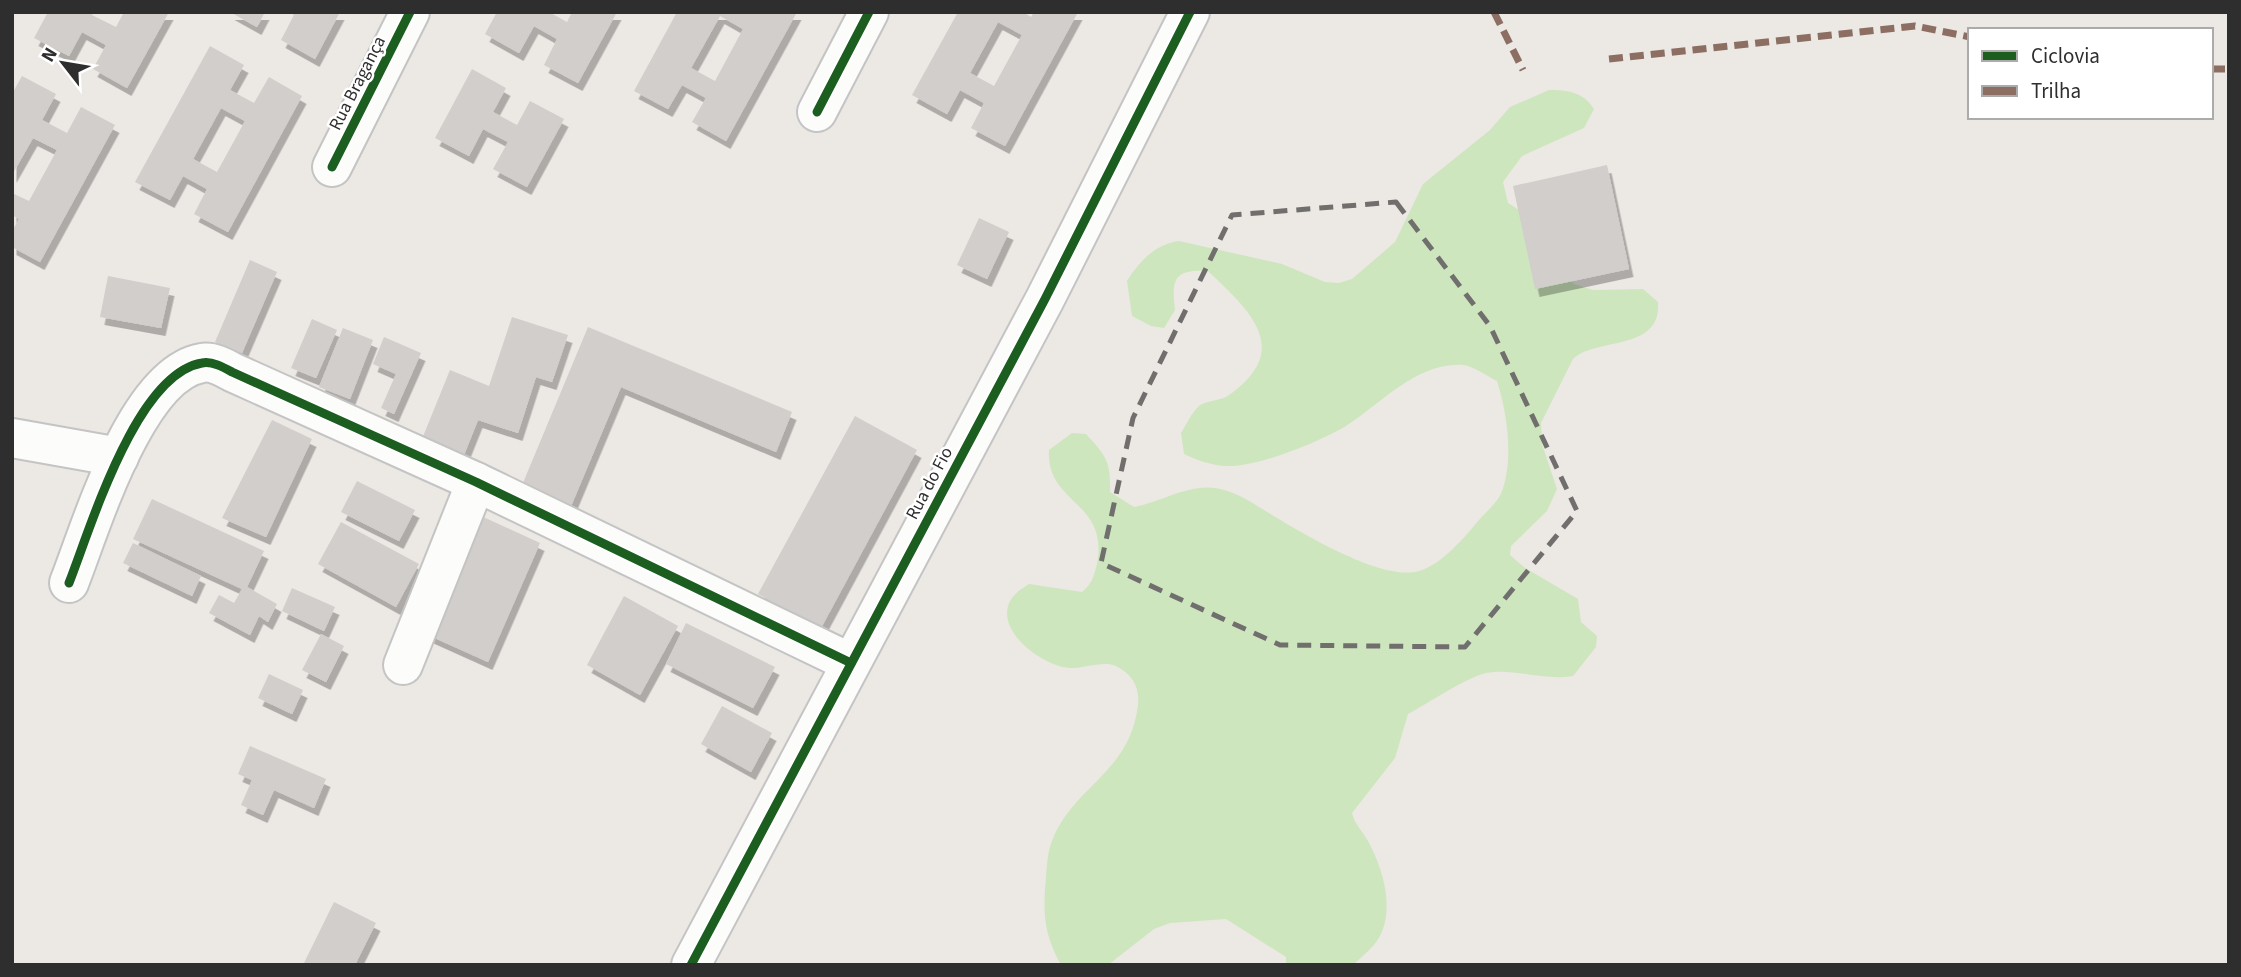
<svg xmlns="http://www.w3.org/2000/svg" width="2241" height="977" font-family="'Source Sans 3',sans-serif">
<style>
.green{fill:#cee6be}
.building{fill:#d1cecb;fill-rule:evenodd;filter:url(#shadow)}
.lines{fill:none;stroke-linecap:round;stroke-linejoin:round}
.minor-casing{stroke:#c5c4c5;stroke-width:42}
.tertiary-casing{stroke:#c5c4c5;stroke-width:42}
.minor{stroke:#fcfcfb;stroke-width:38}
.tertiary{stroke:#fcfcfb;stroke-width:38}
.quiet{stroke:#8d6e63;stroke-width:7;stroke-dasharray:14 7;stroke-linecap:butt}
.cycleway-casing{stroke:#fff;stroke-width:13}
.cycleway{stroke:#1b5e20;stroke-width:9}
.marked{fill:none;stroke:#706f6e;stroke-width:5;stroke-dasharray:14 9;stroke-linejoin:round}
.labels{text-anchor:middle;stroke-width:5;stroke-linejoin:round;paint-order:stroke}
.street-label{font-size:18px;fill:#2e2e2e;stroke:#fff}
</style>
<defs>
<filter id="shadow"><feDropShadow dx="4.5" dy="8" stdDeviation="0" flood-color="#0004"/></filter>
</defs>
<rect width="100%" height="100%" fill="#ece8e4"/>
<!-- green -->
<path class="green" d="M1549 90C1568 90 1583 92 1594 109L1584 128 1522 156 1503 182 1508 203 1548 228 1562 270 1574 284 1593 290 1643 289 1658 302C1662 352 1595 337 1573 359L1541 423 1542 444 1557 489 1547 511 1511 546 1510 555 1525 568 1578 599 1581 622 1597 636 1596 647 1573 676C1543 681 1515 668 1486 673 1467 677 1427 704 1408 714L1395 758 1352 813C1355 825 1362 830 1368 841 1384 870 1398 918 1373 946 1367 953 1359 959 1353 965H1286V957L1226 919 1170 923 1154 929 1108 965H1061C1046 938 1043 918 1045 889 1047 873 1046 856 1052 841 1073 786 1130 773 1138 705 1140 687 1132 674 1116 666 1103 660 1083 669 1069 668 1044 666 1000 635 1008 606 1011 595 1020 590 1029 584L1082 592C1092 584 1094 576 1097 564 1109 500 1046 505 1049 450L1072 433 1086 434C1106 456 1111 461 1110 492L1134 507C1161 502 1188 484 1215 488 1236 491 1254 504 1272 515 1304 534 1383 582 1419 571 1441 565 1465 537 1479 520 1486 512 1499 501 1502 491 1514 458 1507 413 1497 381 1487 376 1473 366 1463 365 1417 362 1382 403 1346 426 1319 442 1256 468 1225 466 1210 465 1197 460 1184 454L1181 433C1186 425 1192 412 1199 406 1207 400 1221 401 1229 395 1294 349 1249 310 1208 271 1175 269 1171 278 1175 310L1164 328 1151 326 1132 316 1127 281C1139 262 1155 244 1179 241L1282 264 1325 282 1339 283 1352 279 1395 242 1423 184 1490 130 1510 107Z"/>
<!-- building -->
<g class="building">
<polygon points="48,12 93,12 92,15 116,27 124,12 169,12 127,88 93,69 106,45 82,32 69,56 34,38"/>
<polygon points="230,12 265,12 257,27"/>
<polygon points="288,12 340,12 315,59 281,40 294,15"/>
<polygon points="497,12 549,12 567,22 572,12 617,12 578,83 544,65 557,39 534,26 519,53 485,34"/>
<path d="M677 12H797L726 141 692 122 706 98 682 85 668 109 634 91ZM720 16 743 29 715 81 691 68Z"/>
<path d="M958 12H1023L1031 17 1034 12H1078L1005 146 971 128 984 103 960 90 947 114 912 95ZM998 22 1022 35 994 86 970 73Z"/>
<path d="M210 46 244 65 230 90 254 103 269 77 302 96 228 232 194 214 207 189 183 176 170 200 135 182ZM221 108 245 121 217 172 193 159Z"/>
<polygon points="472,69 506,88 493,112 517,125 530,101 564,119 527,187 493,169 508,142 483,129 469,156 435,138"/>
<polygon points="22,76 56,94 42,120 67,133 81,107 115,125 40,262 12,247 12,231 19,219 12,215 12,193 29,201 57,150 33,138 12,175 12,94"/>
<polygon points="1607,165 1629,269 1535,289 1513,186"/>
<polygon points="979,218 1009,232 987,279 957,265"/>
<polygon points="250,260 277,272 242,353 215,342"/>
<polygon points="108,276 170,288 161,328 100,317"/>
<polygon points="512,317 568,335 552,382 536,377 518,433 478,420 464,455 422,439 450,370 489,386"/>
<polygon points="312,319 337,330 316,378 291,368"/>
<polygon points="588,327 792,412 776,452 621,387 569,511 520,490"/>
<polygon points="343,328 373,340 350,399 319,387"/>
<polygon points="384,337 421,353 394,414 381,408 396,374 373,364"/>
<polygon points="855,416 917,450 821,628 758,594"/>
<polygon points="272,420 312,439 266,537 222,518"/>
<polygon points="357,481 415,510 399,541 341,512"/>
<polygon points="152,499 264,551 247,587 277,604 268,622 259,616 250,635 209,613 219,595 234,603 242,589 133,539"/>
<polygon points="481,516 540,543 488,662 428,635"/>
<polygon points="341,522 419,564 396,607 318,564"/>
<polygon points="133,543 201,576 192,596 123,563"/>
<polygon points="292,588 335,607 324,631 282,611"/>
<polygon points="624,596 678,626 640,695 587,665"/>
<polygon points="686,623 775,667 753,708 666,664"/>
<polygon points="321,634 344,646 326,682 302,670"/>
<polygon points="269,674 303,690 292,714 258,698"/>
<polygon points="722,706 772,733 751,772 701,744"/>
<polygon points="250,746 326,779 314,808 274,790 263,815 241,805 252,780 238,774"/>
<polygon points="334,902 376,923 355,965 303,965"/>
</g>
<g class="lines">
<!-- minor casing -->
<g class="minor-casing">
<g id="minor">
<polyline points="817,112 869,12"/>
<polyline points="332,167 410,12"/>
<polyline points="12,438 119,457"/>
<path d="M69 583C91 527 136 374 202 363 212 361 223 367 232 372L476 482 851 663"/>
<polyline points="403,665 476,482"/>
</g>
</g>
<!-- tertiary casing -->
<g class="tertiary-casing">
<polyline id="tertiary" points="691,965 1045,299 1190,12"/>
</g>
<!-- minor -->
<use href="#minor" class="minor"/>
<!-- tertiary -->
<use href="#tertiary" class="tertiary"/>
<!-- quiet -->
<g class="quiet">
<polyline points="1494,12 1523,70"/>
<polyline points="1609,59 1915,26 1970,37"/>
<polyline points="2211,69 2229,69"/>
</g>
<!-- cycleway casing -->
<g class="cycleway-casing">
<g id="cycleway">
<polyline points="817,112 869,12"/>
<polyline points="332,167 410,12"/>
<path d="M69 583C91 527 136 374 202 363 212 361 223 367 232 372L476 482 851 663"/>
<polyline points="691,965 1045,299 1190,12"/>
</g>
</g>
<!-- cycleway -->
<use href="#cycleway" class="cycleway"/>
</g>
<!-- marked area -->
<path class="marked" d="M1396 202 1490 326 1577 511 1465 647 1280 645 1101 563 1133 418 1232 215Z"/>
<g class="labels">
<!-- street labels -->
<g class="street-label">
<text transform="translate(357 83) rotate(-63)" y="6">Rua Bragança</text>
<text transform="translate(929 483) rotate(-62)" y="6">Rua do Fio</text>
</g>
</g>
<!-- border -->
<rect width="2241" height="977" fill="none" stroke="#2e2e2e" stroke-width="28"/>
<!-- legend -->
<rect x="1968" y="28" width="245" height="91" fill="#ffffff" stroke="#ababab" stroke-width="2"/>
<rect x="1982" y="51" width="35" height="10" fill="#1b5e20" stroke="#ababab" stroke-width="2"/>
<text x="2031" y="63" font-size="21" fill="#2e2e2e">Ciclovia</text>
<rect x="1982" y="86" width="35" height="10" fill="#8d6e63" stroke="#ababab" stroke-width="2"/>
<text x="2031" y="98" font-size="21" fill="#2e2e2e">Trilha</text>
<!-- north arrow -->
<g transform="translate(63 63) rotate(301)" stroke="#ffffff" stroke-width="5" paint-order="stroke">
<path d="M0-5L12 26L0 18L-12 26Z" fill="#2e2e2e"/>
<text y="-10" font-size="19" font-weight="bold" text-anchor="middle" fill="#2e2e2e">N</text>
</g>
</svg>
